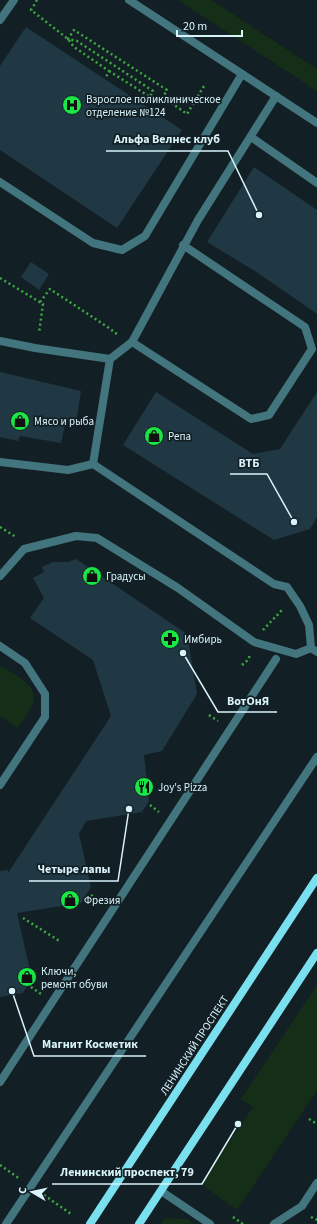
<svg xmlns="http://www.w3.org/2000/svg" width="317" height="1224" font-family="'Source Sans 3',sans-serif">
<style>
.green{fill:#152e17}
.building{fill:#203843}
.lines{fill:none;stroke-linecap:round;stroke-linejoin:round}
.path{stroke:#3dab42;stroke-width:2.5;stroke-dasharray:2 3;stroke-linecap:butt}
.service{stroke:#42757e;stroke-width:8}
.minor{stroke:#42757e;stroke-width:8}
.secondary{stroke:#7ae0f0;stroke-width:8}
.labels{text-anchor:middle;stroke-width:3.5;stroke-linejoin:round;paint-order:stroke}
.poi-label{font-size:11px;fill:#d9f3fb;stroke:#121f24;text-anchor:start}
.street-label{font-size:11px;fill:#d9f3fb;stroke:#121f24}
.leader{fill:none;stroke:#d9f3fb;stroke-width:1.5}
.callout-dot{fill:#d9f3fb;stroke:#121f24;stroke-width:1.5}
.callout-label{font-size:12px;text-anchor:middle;font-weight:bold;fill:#d9f3fb;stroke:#121f24;stroke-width:3.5;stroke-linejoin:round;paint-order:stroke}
</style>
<rect width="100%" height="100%" fill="#121f24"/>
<!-- green -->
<g class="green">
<polygon points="178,0 211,0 317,69 317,91"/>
<path d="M0 665C13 674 42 686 32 706 28 714 22 721 18 728L0 716Z"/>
<polygon points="317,985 317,1090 237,1210 205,1187 204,1179 253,1107 241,1099"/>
<polygon points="165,1218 187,1219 194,1224 161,1224"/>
</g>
<!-- building -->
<g class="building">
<polygon points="26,27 182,130 117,228 0,150 0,66"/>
<polygon points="254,167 317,210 317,314 258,273 207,242"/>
<polygon points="31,262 49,274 39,290 21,277"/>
<polygon points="0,372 81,391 76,423 66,421 61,443 20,436 18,441 0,437"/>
<polygon points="156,392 253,454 280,449 317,392 317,517 310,529 274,540 123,445"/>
<polygon points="76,559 187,634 197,694 162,751 144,755 149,801 142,812 86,821 79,834 91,887 81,903 17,913 32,979 23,993 0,997 0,871 8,870 8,873 111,716 93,660 30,618 44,598 33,578 44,572 42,567 53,562 68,562"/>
</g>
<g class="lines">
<!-- path -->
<g class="path">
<polyline points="37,0 31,10 68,39 74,47 109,71 105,79"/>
<polyline points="109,71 150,97 153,91 77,41 68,39 74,30 167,90 163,97 187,114 204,86"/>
<polyline points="0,278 43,304 39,333"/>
<polyline points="40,302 50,289 109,328 118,335"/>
<polyline points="0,527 16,537"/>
<polyline points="263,630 283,609"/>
<polyline points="242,665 248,660 250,655"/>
<polyline points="209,715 218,721"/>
<polyline points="150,805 159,812"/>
<polyline points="91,895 100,902"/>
<polyline points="23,918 61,942"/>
<polyline points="31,987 41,994"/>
<polyline points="309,1119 317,1124"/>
<polyline points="0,1165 20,1179"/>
<polyline points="44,1195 71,1214"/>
<polyline points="233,1217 243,1224"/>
<polyline points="311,1217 317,1220"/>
</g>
<!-- service -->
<g class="service">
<polyline points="0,20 14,0"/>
<polyline points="276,96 198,220 132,342 110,359 93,464 274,584 287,587 300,606 309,625 311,648 317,652"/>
<polyline points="251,137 317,183"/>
<polyline points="0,182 93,243 122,250 145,236 242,74"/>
<polyline points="0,341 35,348 110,359"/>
<polyline points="132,342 251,419 269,415 312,349 305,327 183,245"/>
<polyline points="0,462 68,470 93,464"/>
<polyline points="0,576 24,549 76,536 97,538 178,588 254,642 296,654 311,648"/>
<polyline points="0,646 25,663 45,694 45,717 0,785"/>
<polyline points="0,1082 276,659"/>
<polyline points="161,1191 210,1224"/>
<polyline points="274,1224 302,1206 317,1183"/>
</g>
<!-- minor -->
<g class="minor">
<polyline points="129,0 317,123"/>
<polyline points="6,1224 317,757"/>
</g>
<!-- secondary -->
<g class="secondary">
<polyline points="90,1224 317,878"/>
<polyline points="139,1224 317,953"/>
</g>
</g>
<!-- icons -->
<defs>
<g id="hospital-disc" transform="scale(1)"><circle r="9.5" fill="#1ae645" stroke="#121f24"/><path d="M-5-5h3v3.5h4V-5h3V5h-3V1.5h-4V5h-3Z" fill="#111"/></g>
<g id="shop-disc" transform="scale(1)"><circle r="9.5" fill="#1ae645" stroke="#121f24"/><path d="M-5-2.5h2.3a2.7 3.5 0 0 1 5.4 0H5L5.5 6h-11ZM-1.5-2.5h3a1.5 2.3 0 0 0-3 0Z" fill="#111"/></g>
<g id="pharmacy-disc" transform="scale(1)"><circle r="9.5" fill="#1ae645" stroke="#121f24"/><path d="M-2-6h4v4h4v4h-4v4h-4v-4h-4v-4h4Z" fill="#111"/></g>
<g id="restaurant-disc" transform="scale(1)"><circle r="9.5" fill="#1ae645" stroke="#121f24"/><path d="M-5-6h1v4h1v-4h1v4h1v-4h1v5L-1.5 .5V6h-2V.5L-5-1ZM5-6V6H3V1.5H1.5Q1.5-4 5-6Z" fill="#111"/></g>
</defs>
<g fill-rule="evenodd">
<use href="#hospital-disc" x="72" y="105"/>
<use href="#shop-disc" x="20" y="421"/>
<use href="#shop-disc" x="154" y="436"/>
<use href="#shop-disc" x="92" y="576"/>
<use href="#pharmacy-disc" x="170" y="639"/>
<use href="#restaurant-disc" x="144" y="787"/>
<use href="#shop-disc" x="70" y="900"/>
<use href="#shop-disc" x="27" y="977"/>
</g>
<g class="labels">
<!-- poi labels -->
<g class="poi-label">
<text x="86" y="103">Взрослое поликлиническое<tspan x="86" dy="13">отделение №124</tspan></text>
<text x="34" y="425">Мясо и рыба</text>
<text x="168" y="440">Репа</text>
<text x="106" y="580">Градусы</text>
<text x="184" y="643">Имбирь</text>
<text x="158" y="791">Joy's Pizza</text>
<text x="84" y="904">Фрезия</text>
<text x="41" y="975">Ключи,<tspan x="41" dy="13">ремонт обуви</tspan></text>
</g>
<!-- street labels -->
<g class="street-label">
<text transform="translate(194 1045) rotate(-57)" y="4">ЛЕНИНСКИЙ ПРОСПЕКТ</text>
</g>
</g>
<!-- callouts -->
<path class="leader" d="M259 215L228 151H106M294 522L267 474H230M183 653L218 712H277M129 809L118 881H29M12 991L34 1056H146M238 1124L202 1184H52"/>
<g class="callout-dot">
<circle cx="259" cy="215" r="4"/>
<circle cx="294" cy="522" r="4"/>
<circle cx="183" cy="653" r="4"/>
<circle cx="129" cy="809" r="4"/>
<circle cx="12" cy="991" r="4"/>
<circle cx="238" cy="1124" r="4"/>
</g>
<g class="callout-label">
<text x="167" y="143">Альфа Велнес клуб</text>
<text x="249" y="467">ВТБ</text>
<text x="248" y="705">ВотОнЯ</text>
<text x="74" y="873">Четыре лапы</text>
<text x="90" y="1048">Магнит Косметик</text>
<text x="127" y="1176">Ленинский проспект, 79</text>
</g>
<!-- north arrow -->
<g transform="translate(32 1192) rotate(279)" stroke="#121f24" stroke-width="3" paint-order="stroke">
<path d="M0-3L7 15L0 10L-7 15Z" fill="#d9f3fb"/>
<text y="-6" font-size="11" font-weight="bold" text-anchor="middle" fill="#d9f3fb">С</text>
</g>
<!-- scale -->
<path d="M177 30v6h65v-6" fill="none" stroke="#d9f3fb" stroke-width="2"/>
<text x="183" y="30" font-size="12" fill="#d9f3fb" stroke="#121f24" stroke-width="3" paint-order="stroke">20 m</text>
</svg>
